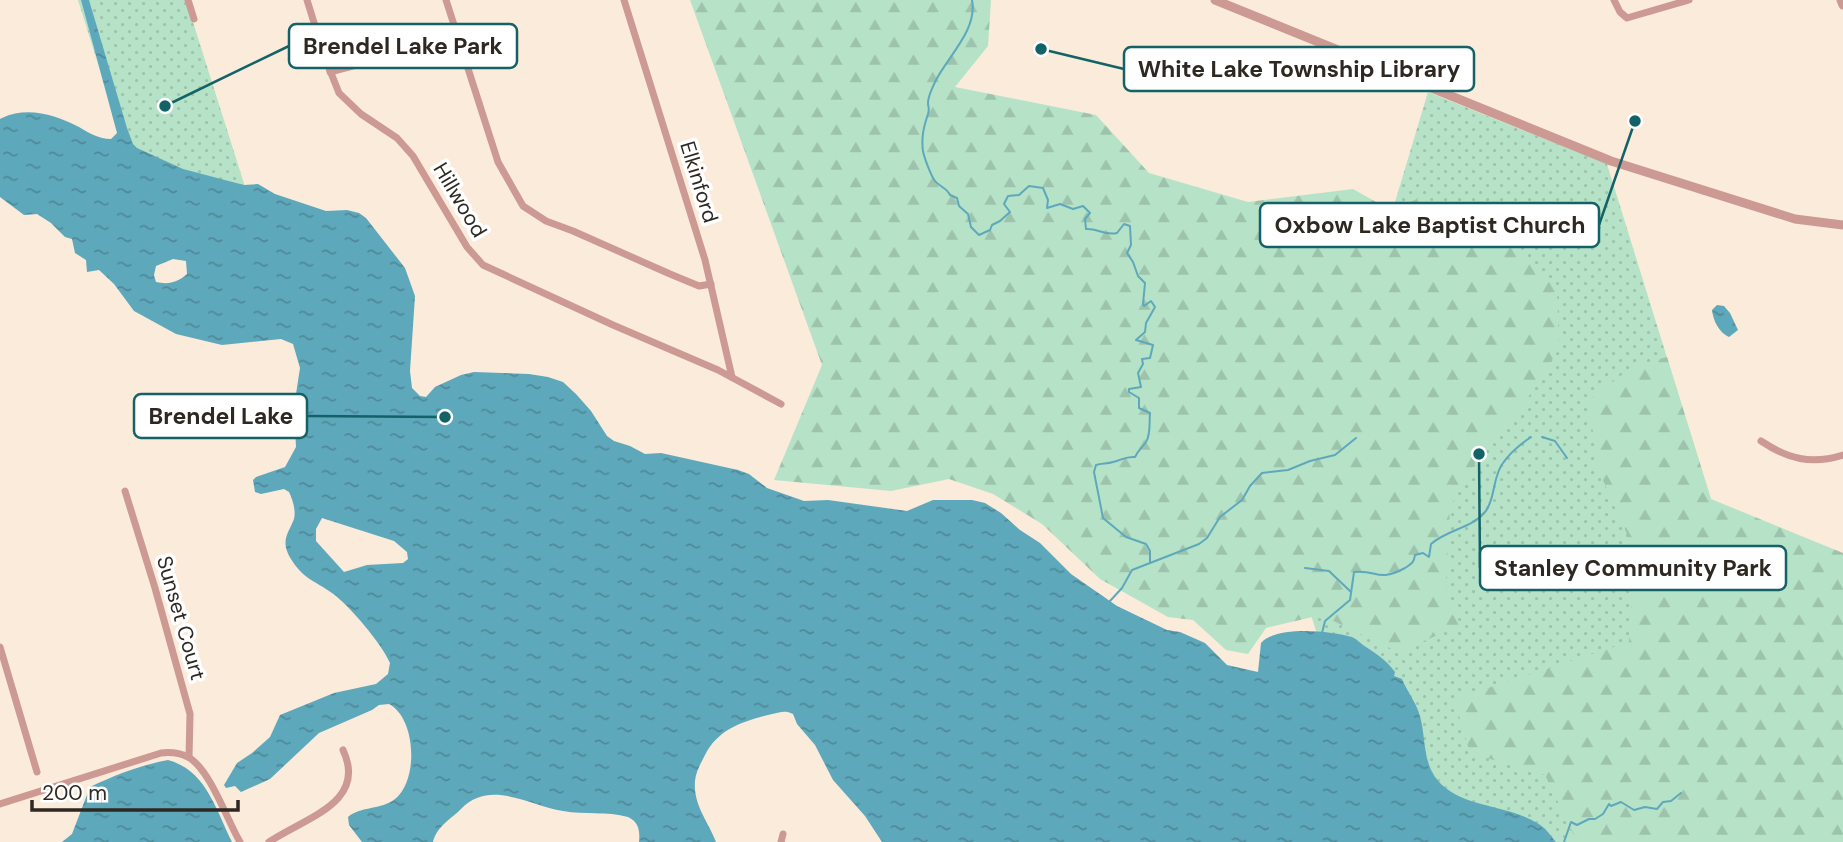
<svg xmlns="http://www.w3.org/2000/svg" width="1843" height="842" font-family="'DM Sans',sans-serif">
<style>
.grass{fill:url(#grass-dots)}
.forest{fill:url(#forest-firs)}
.water{fill:url(#water-ripples);fill-rule:evenodd}
.lines{fill:none;stroke-linecap:round;stroke-linejoin:round}
.stream{stroke:#5ea8bc;stroke-width:2}
.minor{stroke:#cc9993;stroke-width:7}
.tertiary{stroke:#cc9993;stroke-width:9}
.labels{text-anchor:middle;stroke-width:7;stroke-linejoin:round;paint-order:stroke}
.street-label{font-size:21px;fill:#2e2822;stroke:#fff}
.leader{fill:none;stroke:#136268;stroke-width:2.5}
.callout-dot{fill:#136268;stroke:#fff;stroke-width:2.5}
.callout{fill:#fff;stroke:#136268;stroke-width:2.5}
.callout-label{font-size:23px;text-anchor:middle;font-weight:bold;fill:#2e2822}
</style>
<defs>
<pattern id="grass-dots" width="8" height="8" patternUnits="userSpaceOnUse" patternTransform="scale(1.75)"><rect width="8" height="8" fill="#b6e3c8"/><path d="M2 2h.1M6 6h.1" fill="none" stroke="#9dc3ac" stroke-width="1.8" stroke-linecap="round"/></pattern>
<pattern id="forest-firs" width="22" height="20" patternUnits="userSpaceOnUse" patternTransform="scale(1.75)"><rect width="22" height="20" fill="#b6e3c8"/><path d="M5 1l3.5 6h-7zM16 11l3.5 6h-7z" fill="#9dc3ac"/></pattern>
<pattern id="water-ripples" width="26" height="14" patternUnits="userSpaceOnUse" patternTransform="scale(1.75)"><rect width="26" height="14" fill="#5ea8bc"/><path d="M2 4q2-2 4 0t4 0M15 11q2-2 4 0t4 0" fill="none" stroke="#4e8998"/></pattern>
</defs>
<rect width="100%" height="100%" fill="#faebda"/>
<!-- grass -->
<g class="grass">
<polygon points="78,0 186,0 253,212 154,243"/>
<polygon points="1428,92 1607,164 1801,790 1631,842 1382,842 1247,410 1386,232"/>
</g>
<!-- forest -->
<g class="forest">
<polygon points="690,0 991,0 988,46 955,87 1096,115 1149,173 1248,202 1353,189 1392,211 1423,196 1523,253 1557,290 1559,349 1522,407 1485,446 1450,507 1446,586 1459,626 1398,652 1321,615 1266,628 1248,654 1226,650 1193,620 1168,617 1100,579 1042,524 993,494 949,479 891,491 774,480 822,365"/>
<polygon points="1667,357 1711,499 1843,553 1843,842 1577,842 1545,775 1470,753 1454,699 1629,642 1635,552 1598,469 1588,400 1634,366"/>
</g>
<!-- water -->
<g class="water">
<path d="M81 0H89L127 128 133 144 137 148 183 169 244 185 258 184 275 194 326 211 347 210 359 213 366 218 405 268 415 296 410 371 412 388 420 396 426 397 435 387 461 375 474 372 529 374 548 377 563 382 576 394 591 411 607 436 614 441 630 446 645 454 661 453 738 470 749 474 767 488 804 501 828 500 907 511 933 500H972L985 503 1001 513 1020 530 1040 543 1071 574 1117 606 1167 630 1180 632 1205 643 1227 665 1258 672 1261 643C1277 625 1331 631 1352 637 1357 639 1361 644 1366 647 1378 655 1385 659 1395 672L1394 676 1402 679C1407 691 1415 701 1419 713 1427 738 1421 764 1441 784 1466 808 1508 805 1537 823 1546 828 1550 835 1556 842H882L865 816 833 780 815 745 797 724 793 714C785 710 781 712 772 714 744 721 719 728 705 755 701 763 696 771 695 781 693 805 708 821 716 842H639C640 831 639 822 628 817 607 811 585 815 563 811 528 805 490 779 461 809 450 820 437 826 433 842H362L349 825 348 817C361 806 381 810 395 799 419 780 416 718 389 704L379 705 372 710 319 733 270 779 241 792 235 786 226 788 224 785 237 763 252 753 270 737 280 715 334 693 376 684 388 674 390 663C382 644 349 605 332 593 314 580 304 580 291 559 280 541 288 534 294 519 296 511 293 500 289 492L284 489 261 494 255 492 253 480 256 477 285 467 296 447 294 407 300 368 293 344 281 339 222 345 176 334 134 311 114 284 99 270 87 272 86 260 75 253 72 239 65 237 51 223 37 214 24 215 0 197V119L2 118C28 106 55 115 79 127 89 133 99 139 111 139L117 133ZM173 259 186 261 187 274C178 282 169 285 156 282L154 275 156 266ZM322 518 394 541 407 552 408 559 403 563 367 565 344 572 316 541V529Z"/>
<path d="M1717 305 1724 306 1730 313 1738 330 1729 337C1719 333 1713 320 1712 310Z"/>
<path d="M168 760C206 770 216 810 232 842H62L72 834 90 787C115 775 141 765 168 760Z"/>
</g>
<g class="lines">
<!-- stream -->
<g class="stream">
<path d="M972 0C978 30 947 57 935 82 932 89 928 96 928 103 928 109 930 107 928 114 924 126 921 137 923 151 924 157 931 176 935 181 940 187 947 188 950 195L957 198 959 206 968 214 971 227 979 235 990 230 992 225 1000 221 1010 212 1004 204 1008 196 1019 195 1029 186 1043 188 1048 200 1047 208 1060 204 1073 209 1083 206 1090 213 1085 219 1086 229C1097 228 1105 236 1117 233L1124 224 1130 226 1131 245 1127 253 1133 262 1138 276 1145 283 1143 304 1144 306 1151 301 1155 307 1146 323 1145 332 1136 340 1153 345 1150 358 1142 359 1143 364 1138 373 1141 387 1129 389V392L1139 398V408L1150 413C1149 423 1151 434 1146 442 1142 448 1138 450 1135 457 1126 456 1122 460 1113 462 1107 464 1102 463 1096 465L1094 472 1103 518 1126 537 1146 544 1150 551V563"/>
<polyline points="1542,437 1555,441 1567,458"/>
<polyline points="1305,568 1329,571 1351,592"/>
<polyline points="1110,601 1122,588 1132,570 1199,544 1207,538 1220,517 1242,500 1250,486 1262,473 1288,470 1310,461 1335,455 1356,438"/>
<path d="M1322 633 1325 621 1350 600 1354 572C1377 569 1377 583 1405 568 1411 564 1414 563 1415 555L1423 553 1429 557 1431 544C1448 529 1471 529 1485 512 1493 503 1493 487 1497 476 1501 460 1518 446 1531 437"/>
<polyline points="1564,842 1571,822 1577,825 1589,819 1595,819 1603,814 1609,804 1611,806 1621,802 1634,810 1645,807 1657,809 1663,802 1671,801 1681,793"/>
</g>
<!-- minor -->
<g class="minor">
<polyline points="188,0 194,19"/>
<polyline points="307,0 325,58 339,93 361,114 397,138 413,156 467,247 483,265 613,325 718,370 781,404"/>
<polyline points="446,0 498,162 523,206 546,221 573,231 670,274 699,286 711,284"/>
<polyline points="624,0 705,260 732,377"/>
<polyline points="1614,0 1620,12 1627,18 1689,0"/>
<polyline points="330,72 457,38"/>
<path d="M1761 441C1788 459 1811 465 1843 455"/>
<polyline points="125,491 155,588 190,714 189,757"/>
<polyline points="0,647 37,772"/>
<path d="M0 804 161 753C170 752 180 753 188 757 210 769 227 820 240 842"/>
<path d="M269 842C304 818 368 803 343 750"/>
<polyline points="781,842 783,834"/>
</g>
<!-- tertiary -->
<g class="tertiary">
<polyline points="1215,0 1611,161 1795,219 1843,225"/>
<polyline points="1841,0 1843,5"/>
</g>
</g>
<g class="labels">
<!-- street labels -->
<g class="street-label">
<text transform="translate(699 182) rotate(73)" y="7">Elkinford</text>
<text transform="translate(460 200) rotate(59)" y="7">Hillwood</text>
<text transform="translate(181 618) rotate(74)" y="7">Sunset Court</text>
</g>
</g>
<!-- callouts -->
<path class="leader" d="M165 106L289 46M1041 49L1124 69M1635 121L1599 225M445 417L307 416M1479 454L1480 568"/>
<g class="callout-dot">
<circle cx="165" cy="106" r="7"/>
<circle cx="1041" cy="49" r="7"/>
<circle cx="1635" cy="121" r="7"/>
<circle cx="445" cy="417" r="7"/>
<circle cx="1479" cy="454" r="7"/>
</g>
<g class="callout">
<rect x="289" y="24" width="228" height="44" rx="7"/>
<rect x="1124" y="47" width="350" height="44" rx="7"/>
<rect x="1260" y="203" width="339" height="44" rx="7"/>
<rect x="134" y="394" width="173" height="44" rx="7"/>
<rect x="1480" y="546" width="306" height="44" rx="7"/>
</g>
<g class="callout-label">
<text x="403" y="54">Brendel Lake Park</text>
<text x="1299" y="77">White Lake Township Library</text>
<text x="1430" y="233">Oxbow Lake Baptist Church</text>
<text x="221" y="424">Brendel Lake</text>
<text x="1633" y="576">Stanley Community Park</text>
</g>
<!-- scale -->
<path d="M32 800v10h206v-10" fill="none" stroke="#2e2822" stroke-width="3.5"/>
<text x="42" y="800" font-size="21" fill="#2e2822" stroke="#ffffff" stroke-width="5" paint-order="stroke">200 m</text>
</svg>
